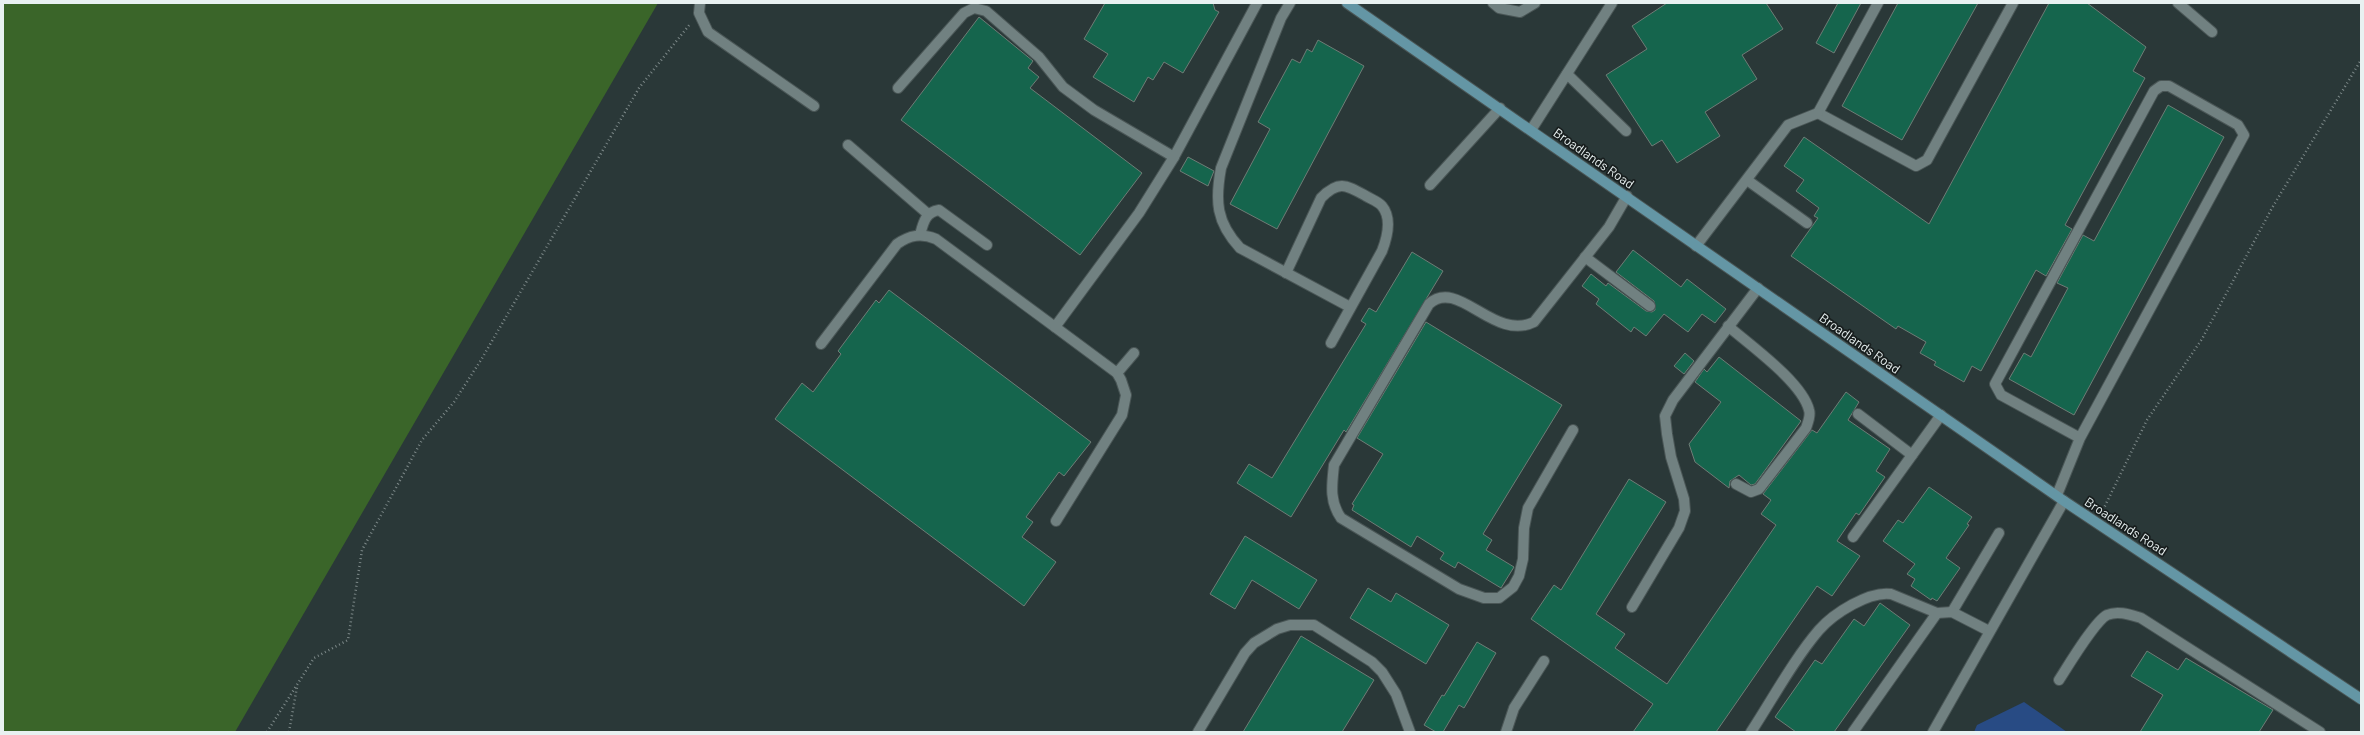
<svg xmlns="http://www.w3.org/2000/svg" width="2364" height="735" font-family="Barlow,sans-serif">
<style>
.green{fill:#3a6529}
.water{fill:#284b84}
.building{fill:#15654d;stroke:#6e7c76}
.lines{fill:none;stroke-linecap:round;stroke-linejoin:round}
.service-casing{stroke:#4a5656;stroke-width:12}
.minor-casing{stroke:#4a5656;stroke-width:12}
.secondary-casing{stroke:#4a5656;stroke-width:12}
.path{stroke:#7d8989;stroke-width:2.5;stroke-dasharray:1 3;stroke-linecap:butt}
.service{stroke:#718181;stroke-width:10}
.minor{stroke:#718181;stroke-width:10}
.secondary{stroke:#6496a5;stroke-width:10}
.labels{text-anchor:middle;stroke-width:3.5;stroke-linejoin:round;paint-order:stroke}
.street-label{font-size:13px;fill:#e8f1f1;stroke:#181e1e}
</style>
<rect width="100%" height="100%" fill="#2a3838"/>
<!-- green -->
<polygon class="green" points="3,3 658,3 235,732 3,732"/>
<!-- water -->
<polygon class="water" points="2024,702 2067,732 1974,732 1977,725"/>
<!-- building -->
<g class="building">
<polygon points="1105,3 1213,3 1215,10 1219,12 1183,73 1164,62 1153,80 1148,77 1134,102 1093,77 1108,54 1084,39"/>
<polygon points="1667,3 1766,3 1783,29 1742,55 1757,79 1705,112 1720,136 1677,163 1662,140 1652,146 1606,75 1647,49 1632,26"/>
<polygon points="1838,3 1861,3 1834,53 1816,43"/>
<polygon points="1898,3 1978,3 1902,140 1842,106"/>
<polygon points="2049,3 2087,3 2146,47 2133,71 2145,78 2065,225 2072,229 2046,276 2036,270 1981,371 1972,366 1964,382 1934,365 1936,362 1920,353 1926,342 1898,326 1896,329 1791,256 1818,218 1814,216 1819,208 1796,191 1804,180 1784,166 1804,137 1929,224"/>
<polygon points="979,17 1033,61 1028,68 1039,77 1030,88 1142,173 1080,255 901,120"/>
<polygon points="1318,40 1364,66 1277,229 1230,204 1270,129 1258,122 1292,59 1300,63 1307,49 1312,52"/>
<polygon points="2168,105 2224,137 2074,415 2009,379 2024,353 2031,357 2068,288 2057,283 2083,235 2094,241"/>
<polygon points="1188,157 1214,171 1208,186 1180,171"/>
<polygon points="1633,250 1681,287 1687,279 1726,309 1715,323 1702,314 1688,332 1664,314 1646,336 1634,327 1631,332 1596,304 1599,299 1582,286 1591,274 1606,286 1608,283 1646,311 1652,312 1655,310 1654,301 1616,272"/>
<polygon points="1412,252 1443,271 1346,432 1344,430 1291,517 1237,483 1249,464 1272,478 1366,324 1361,321 1369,308 1376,312"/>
<polygon points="889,290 1091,442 1064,476 1059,472 1026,517 1033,522 1022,537 1056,562 1024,606 775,419 802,383 813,392 841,354 838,351 876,300 879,303"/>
<polygon points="1426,322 1562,405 1483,534 1492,540 1486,550 1514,567 1501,588 1458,562 1455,568 1440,559 1444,553 1417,536 1411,547 1352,510 1354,505 1352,504 1383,454 1357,438"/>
<polygon points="1685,353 1694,361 1684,374 1674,366"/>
<polygon points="1719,357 1801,421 1755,484 1751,485 1739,475 1730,481 1729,488 1695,462 1689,444 1721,402 1695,382 1704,369 1707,372"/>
<polygon points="1846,392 1859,402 1848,420 1890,449 1876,471 1885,477 1859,515 1856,513 1837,541 1860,556 1832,596 1817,586 1716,732 1633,732 1653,704 1531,619 1554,585 1561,590 1629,479 1666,502 1596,614 1625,634 1615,648 1667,684 1776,525 1761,514 1771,500 1763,494 1812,430 1817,433"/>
<polygon points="1929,487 1972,517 1967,524 1969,525 1946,558 1960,568 1937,601 1932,598 1931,600 1911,586 1915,579 1907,574 1915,564 1883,541 1898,520 1903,523"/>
<polygon points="1245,536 1317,580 1299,609 1252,580 1235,609 1210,594"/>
<polygon points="1368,588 1391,602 1396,593 1449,625 1426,664 1350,618"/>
<polygon points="1880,603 1910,625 1834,732 1796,732 1775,717 1815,660 1822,664 1854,619 1864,626"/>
<polygon points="1301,636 1374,680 1342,732 1243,732"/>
<polygon points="1477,642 1496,653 1464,708 1459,705 1443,732 1436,732 1424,725 1442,695 1444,696"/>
<polygon points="2147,651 2178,670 2186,658 2273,710 2259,732 2140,732 2163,695 2131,676"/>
</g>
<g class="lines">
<!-- service casing -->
<g class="service-casing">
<g id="service">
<polyline points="700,3 699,13 708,32 814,106"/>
<path d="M1290 3 1281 18 1221 168C1215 201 1216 222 1240 248L1350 307"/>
<polyline points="1878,3 1818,113 1916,166 1927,160 2013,3"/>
<polyline points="1567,74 1626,131"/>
<polyline points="898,88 964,13 974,8 986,11 1039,57 1063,87 1094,110 1174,157"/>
<polyline points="1531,130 1612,3"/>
<polyline points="848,145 928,214"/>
<polyline points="1747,180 1807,223"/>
<polyline points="1430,185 1500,108"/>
<path d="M920 235C923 224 925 212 939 210L987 245"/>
<polyline points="1696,246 1788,125 1818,113"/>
<polyline points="1585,257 1650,306"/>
<path d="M1286 273 1321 198C1339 180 1346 185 1366 196 1371 199 1379 202 1382 206 1392 218 1387 238 1382 251L1331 343"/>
<path d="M1728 326C1751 346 1802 382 1809 410 1811 416 1808 422 1806 428L1759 489 1751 492 1736 484"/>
<path d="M821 344 897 244C910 235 921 233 936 239L1055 327"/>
<polyline points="1117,373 1134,353"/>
<polyline points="1858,414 1912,455"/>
<path d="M1573 430 1528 508 1524 528 1523 559 1519 576 1513 587 1499 598H1484L1459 589 1341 518C1329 501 1332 484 1334 465L1429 304C1458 277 1494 342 1534 322L1609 227 1627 196"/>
<polyline points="2057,495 2080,438 2244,135 2238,125 2169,86 2161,86 2154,91 1995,384 2001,395 2080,438"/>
<polyline points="1056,521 1122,415 1126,395 1121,380 1117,373 1055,327 1139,213 1174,157 1257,3"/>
<polyline points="1853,537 1941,415"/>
<polyline points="1632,607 1679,528 1685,511 1684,499 1671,457 1667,434 1665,416 1673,400 1758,288"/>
<polyline points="1952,612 1999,533"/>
<path d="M2059 680C2068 666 2095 621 2107 615 2118 610 2131 615 2141 618L2320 732"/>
<polyline points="1198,732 1245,653 1254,643 1277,629 1290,625 1314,625 1372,662 1382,672 1396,694 1410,732"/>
<polyline points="1506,732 1514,708 1544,661"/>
<path d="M1751 732C1772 700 1794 659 1819 630 1834 613 1869 591 1891 594L1937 613 1952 612 1989 631"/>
<polyline points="1853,732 1937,613"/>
</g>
</g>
<!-- minor casing -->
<g class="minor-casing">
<g id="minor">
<polyline points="1493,3 1499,8 1520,12 1535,3"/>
<polyline points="2178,3 2212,32"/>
<polyline points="1933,732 2064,501"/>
</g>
</g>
<!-- secondary casing -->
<g class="secondary-casing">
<polyline id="secondary" points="1347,3 2064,501 2361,699"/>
</g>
<!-- path -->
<g class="path">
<polyline points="2103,510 2147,420 2202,339 2272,208 2361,60"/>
<polyline points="267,732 314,658 348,640 362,550 422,440 454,402 481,360 639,88 690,24"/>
<polyline points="289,732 297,687"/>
</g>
<!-- service -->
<use href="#service" class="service"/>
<!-- minor -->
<use href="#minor" class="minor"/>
<!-- secondary -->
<use href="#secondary" class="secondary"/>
</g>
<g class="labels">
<!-- street labels -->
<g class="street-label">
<text transform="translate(1594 158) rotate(35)" y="5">Broadlands Road</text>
<text transform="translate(1860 343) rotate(35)" y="5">Broadlands Road</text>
<text transform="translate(2126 526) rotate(33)" y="5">Broadlands Road</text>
</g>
</g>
<!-- border -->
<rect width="2364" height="735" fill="none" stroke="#e8f1f1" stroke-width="8"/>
</svg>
